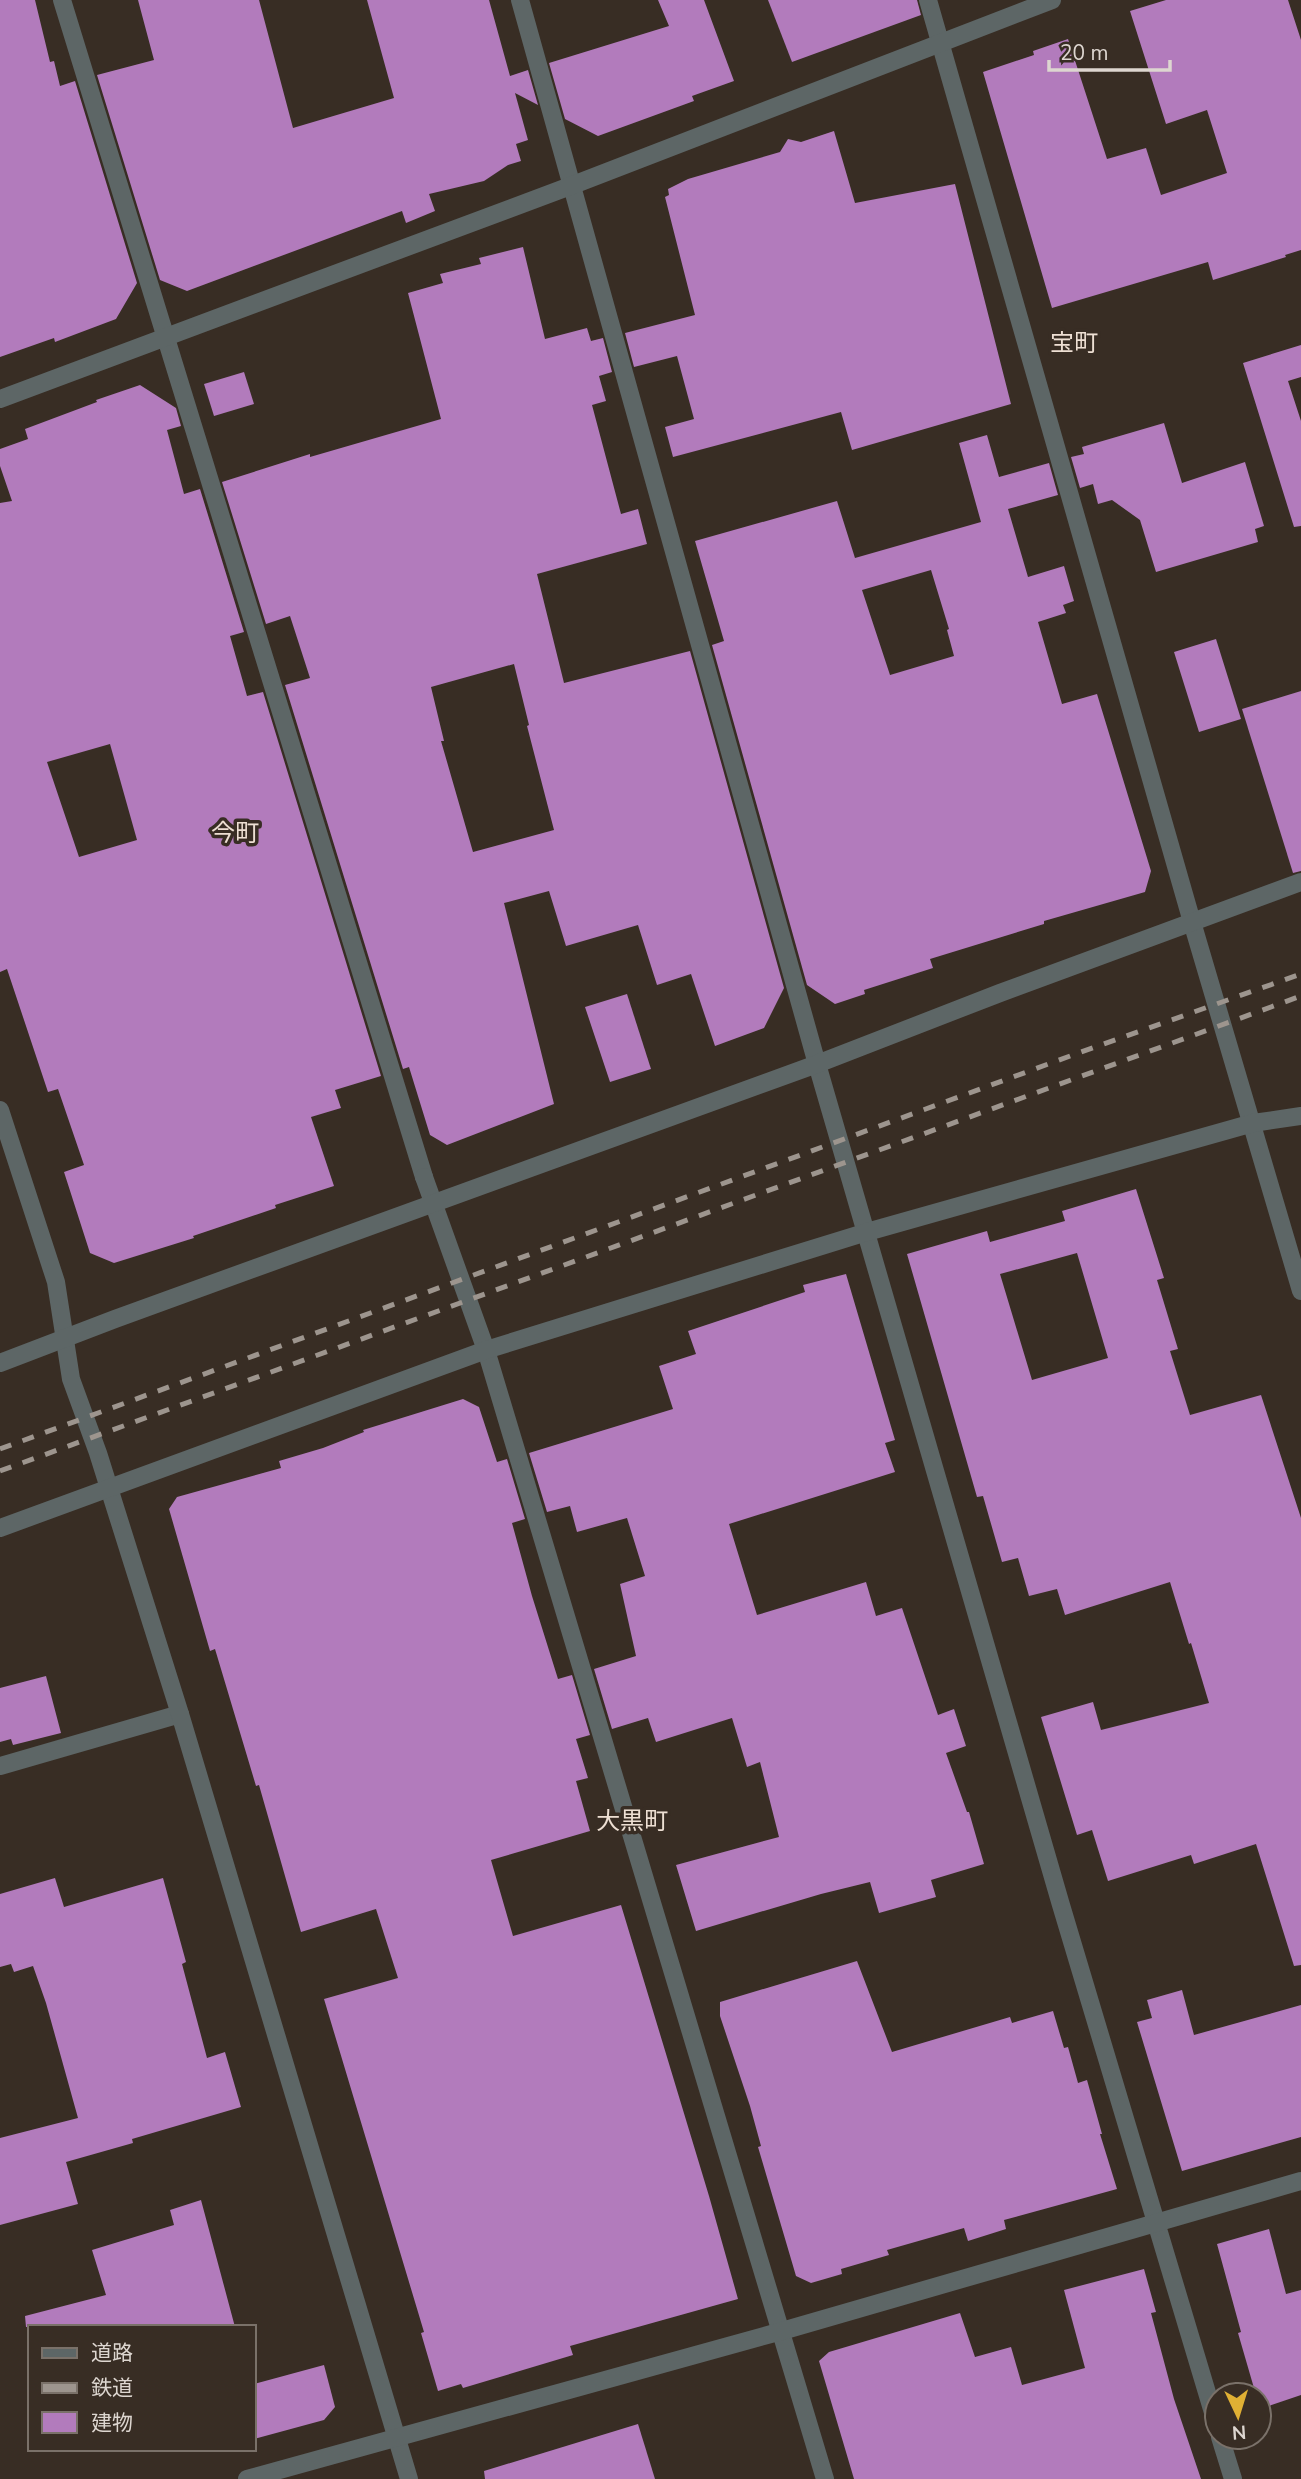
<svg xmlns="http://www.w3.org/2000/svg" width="1301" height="2479" font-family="'Nunito Sans','Noto Sans JP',sans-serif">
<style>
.building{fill:#b27bbc;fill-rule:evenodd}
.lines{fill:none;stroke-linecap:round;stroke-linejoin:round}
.pedestrian{stroke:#5d6666;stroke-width:18}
.minor{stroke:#5d6666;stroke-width:18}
.tertiary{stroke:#5d6666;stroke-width:18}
.rail{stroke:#9d958e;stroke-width:5;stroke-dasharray:12 12;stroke-linecap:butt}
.labels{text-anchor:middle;stroke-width:7;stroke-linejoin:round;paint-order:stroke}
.neighbourhood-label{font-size:24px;fill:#eddfd3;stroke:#382d24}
</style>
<rect width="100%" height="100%" fill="#382d24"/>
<!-- building -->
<g class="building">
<polygon points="0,0 35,0 50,62 54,61 60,86 75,81 137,283 116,319 55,342 54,338 0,357"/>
<polygon points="138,0 259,0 293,128 394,98 367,0 489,0 510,76 528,70 538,105 515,93 528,140 516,144 521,161 508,165 484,181 429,194 435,211 406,223 402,211 187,291 160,280 97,75 154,60"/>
<polygon points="658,0 704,0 734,81 692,96 694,101 598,136 565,119 549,63 669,26"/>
<polygon points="768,0 917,0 921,15 792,62"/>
<polygon points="1166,0 1288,0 1301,40 1301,250 1285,255 1286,257 1213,280 1208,262 1052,308 983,72 1034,55 1033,51 1068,39 1107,159 1146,148 1161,195 1227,173 1207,110 1166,124 1130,11"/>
<polygon points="834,131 855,203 955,184 1011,404 852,450 841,412 673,457 665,427 694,419 677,356 634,367 625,333 695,315 665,197 669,195 668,189 688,179 780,152 788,139 801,142"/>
<path d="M523 247 545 339 587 328 591 341 603 338 612 372 599 376 606 401 592 405 621 514 638 509 647 544 537 574 564 683 690 651 784 988 764 1028 715 1046 691 974 657 985 638 925 566 946 549 891 504 903 554 1104 447 1145 430 1135 409 1067 403 1069 285 685 310 678 290 616 266 624 222 482 310 454V457L441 419 408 293 443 283 440 274 481 264 479 258ZM514 664 529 725 527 726 554 830 473 852 441 741H444L431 687Z"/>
<polygon points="1301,345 1301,377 1288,381 1301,421 1301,526 1294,527 1243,363"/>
<polygon points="244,372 254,404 214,416 204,384"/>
<path d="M140 385 176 408 181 426 167 430 184 494 200 489 244 632 230 636 247 696 263 692 381 1076 335 1090 341 1108 311 1117 334 1186 275 1205 276 1208 193 1236 194 1238 114 1263 90 1253 64 1172 84 1165 58 1089 48 1092 7 969 0 972V503L12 501 0 466V449L28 439 25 429 97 402 96 400ZM110 744 137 840 79 857 47 762Z"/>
<polygon points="1164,423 1182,483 1245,462 1264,526 1255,529 1258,542 1156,572 1140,520 1112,500 1098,504 1093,484 1080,488 1071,457 1084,454 1082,447"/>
<path d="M987 435 999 477 1049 463 1058 495 1008 509 1028 577 1064 566 1074 601 1063 605 1066 613 1038 622 1062 704 1097 694 1151 871 1145 892 1044 921V924L930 959 933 968 864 990 865 994 835 1004 807 985 712 645 724 641 695 541 837 501 855 558 981 522 959 443ZM931 570 949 629 947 630 954 656 890 675 862 590Z"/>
<polygon points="1216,639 1241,719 1199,732 1174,652"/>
<polygon points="1301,691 1301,871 1293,873 1242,709"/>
<polygon points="627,994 651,1069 610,1082 585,1007"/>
<path d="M1136 1189 1164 1278 1157 1280 1178 1349 1170 1351 1190 1415 1261 1395 1301 1518V1965L1294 1966 1256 1844 1194 1864 1191 1855 1108 1881 1092 1830 1077 1835 1041 1717 1093 1702 1101 1730 1209 1703 1191 1643 1189 1644 1170 1582 1065 1615 1057 1589 1029 1596 1018 1558 1002 1562 983 1496 977 1497 907 1254 987 1231 990 1242 1065 1221 1062 1211ZM1077 1253 1108 1358 1032 1380 1000 1274Z"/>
<polygon points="846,1274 895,1440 885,1443 895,1472 729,1524 757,1615 866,1582 876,1616 902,1608 938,1715 954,1709 966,1746 946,1753 967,1812 969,1812 984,1864 931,1880 936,1897 879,1913 870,1882 821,1894 696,1931 676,1865 779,1837 760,1762 747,1767 732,1718 656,1742 648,1718 612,1729 594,1669 636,1656 620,1584 645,1576 627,1518 577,1532 570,1506 547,1512 529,1453 673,1409 659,1366 696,1354 688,1331 805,1292 803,1285"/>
<polygon points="463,1399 479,1407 497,1462 507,1459 525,1519 512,1523 532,1596 558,1679 572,1675 590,1735 576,1739 588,1778 576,1781 590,1831 491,1860 513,1936 621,1905 709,2196 738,2299 570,2346 573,2355 463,2388 461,2384 438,2391 421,2333 424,2332 324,1999 398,1978 376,1909 301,1932 259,1785 256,1786 215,1649 210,1651 169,1509 177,1497 281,1468 279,1461 323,1448 364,1432 363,1430"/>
<polygon points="46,1676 61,1733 13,1745 11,1739 0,1742 0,1688"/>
<polygon points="55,1878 64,1907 163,1878 186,1962 182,1964 207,2058 225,2052 241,2107 132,2139 133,2143 66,2162 78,2204 0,2225 0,2138 78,2118 46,2003 33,1966 14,1972 11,1964 0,1967 0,1894"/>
<polygon points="857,1961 892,2052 1010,2017 1012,2023 1053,2011 1064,2048 1068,2047 1078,2083 1087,2080 1102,2134 1100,2134 1117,2189 1004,2220 1006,2229 968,2241 964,2228 887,2250 889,2255 841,2269 842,2274 811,2283 796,2276 758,2147 761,2146 750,2106 720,2016 720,2002"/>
<polygon points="1182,1990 1194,2035 1301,2005 1301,2137 1182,2171 1137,2022 1152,2018 1147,2000"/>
<polygon points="201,2200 235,2327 26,2327 25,2316 106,2295 92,2250 174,2225 170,2210"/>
<polygon points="1269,2229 1286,2294 1301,2290 1301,2395 1260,2409 1259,2395 1256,2395 1238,2333 1241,2332 1217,2244"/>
<polygon points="1144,2269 1156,2312 1151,2313 1174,2399 1201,2479 854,2479 819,2361 829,2352 960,2313 975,2357 1011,2347 1022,2385 1085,2368 1064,2290"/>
<polygon points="324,2365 335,2407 324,2420 254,2439 254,2384"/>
<polygon points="638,2424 655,2479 485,2479 484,2471"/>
</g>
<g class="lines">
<!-- pedestrian -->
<polyline class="pedestrian" points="62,0 424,1177"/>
<!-- minor -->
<g class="minor">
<polyline points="520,0 817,1064 1061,1905 1217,2426"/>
<polyline points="928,0 1192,922 1301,1291"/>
<polyline points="424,1177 486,1350 825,2479"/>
<polyline points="0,1766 180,1714"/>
<polyline points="1220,2437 1233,2479"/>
</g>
<!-- tertiary -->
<g class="tertiary">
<polyline points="0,399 573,185 1052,0"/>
<polyline points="0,1110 56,1282 71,1379 98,1453 180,1714 409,2479"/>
<polyline points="0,1363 115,1319 817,1064 1000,993 1301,882"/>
<polyline points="0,1528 486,1350 867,1232 1253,1123 1301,1116"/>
<polyline points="247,2479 782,2331 1301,2181"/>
</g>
<!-- rail -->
<g class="rail">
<polyline points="0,1449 1081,1052 1301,974"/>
<polyline points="0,1471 1301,996"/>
</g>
</g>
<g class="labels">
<!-- neighbourhood labels -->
<g class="neighbourhood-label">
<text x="1074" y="351">宝町</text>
<text x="235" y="841">今町</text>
<text x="632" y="1829">大黒町</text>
</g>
</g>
<!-- legend -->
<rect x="28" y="2325" width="228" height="126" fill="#382d24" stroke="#7a7169" stroke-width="2"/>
<rect x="42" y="2348" width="35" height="10" fill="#5d6666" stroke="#7a7169" stroke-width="2"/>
<text x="91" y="2360" font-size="21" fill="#ddd6d0">道路</text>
<rect x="42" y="2383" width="35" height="10" fill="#9d958e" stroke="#7a7169" stroke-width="2"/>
<text x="91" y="2395" font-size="21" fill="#ddd6d0">鉄道</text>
<rect x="42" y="2412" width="35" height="21" fill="#b27bbc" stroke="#7a7169" stroke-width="2"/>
<text x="91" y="2430" font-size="21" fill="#ddd6d0">建物</text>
<!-- north arrow -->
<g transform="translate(1238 2416) rotate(176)"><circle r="33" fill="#382d24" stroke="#7a7169" stroke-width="2"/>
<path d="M0-5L12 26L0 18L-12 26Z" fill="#e0b034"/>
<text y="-10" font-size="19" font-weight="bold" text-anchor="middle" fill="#ddd6d0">N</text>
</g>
<!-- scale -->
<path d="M1049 60v10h121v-10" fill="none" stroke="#ddd6d0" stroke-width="3.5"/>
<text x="1060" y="60" font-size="21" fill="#ddd6d0" stroke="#382d24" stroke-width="5" paint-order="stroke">20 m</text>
</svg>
